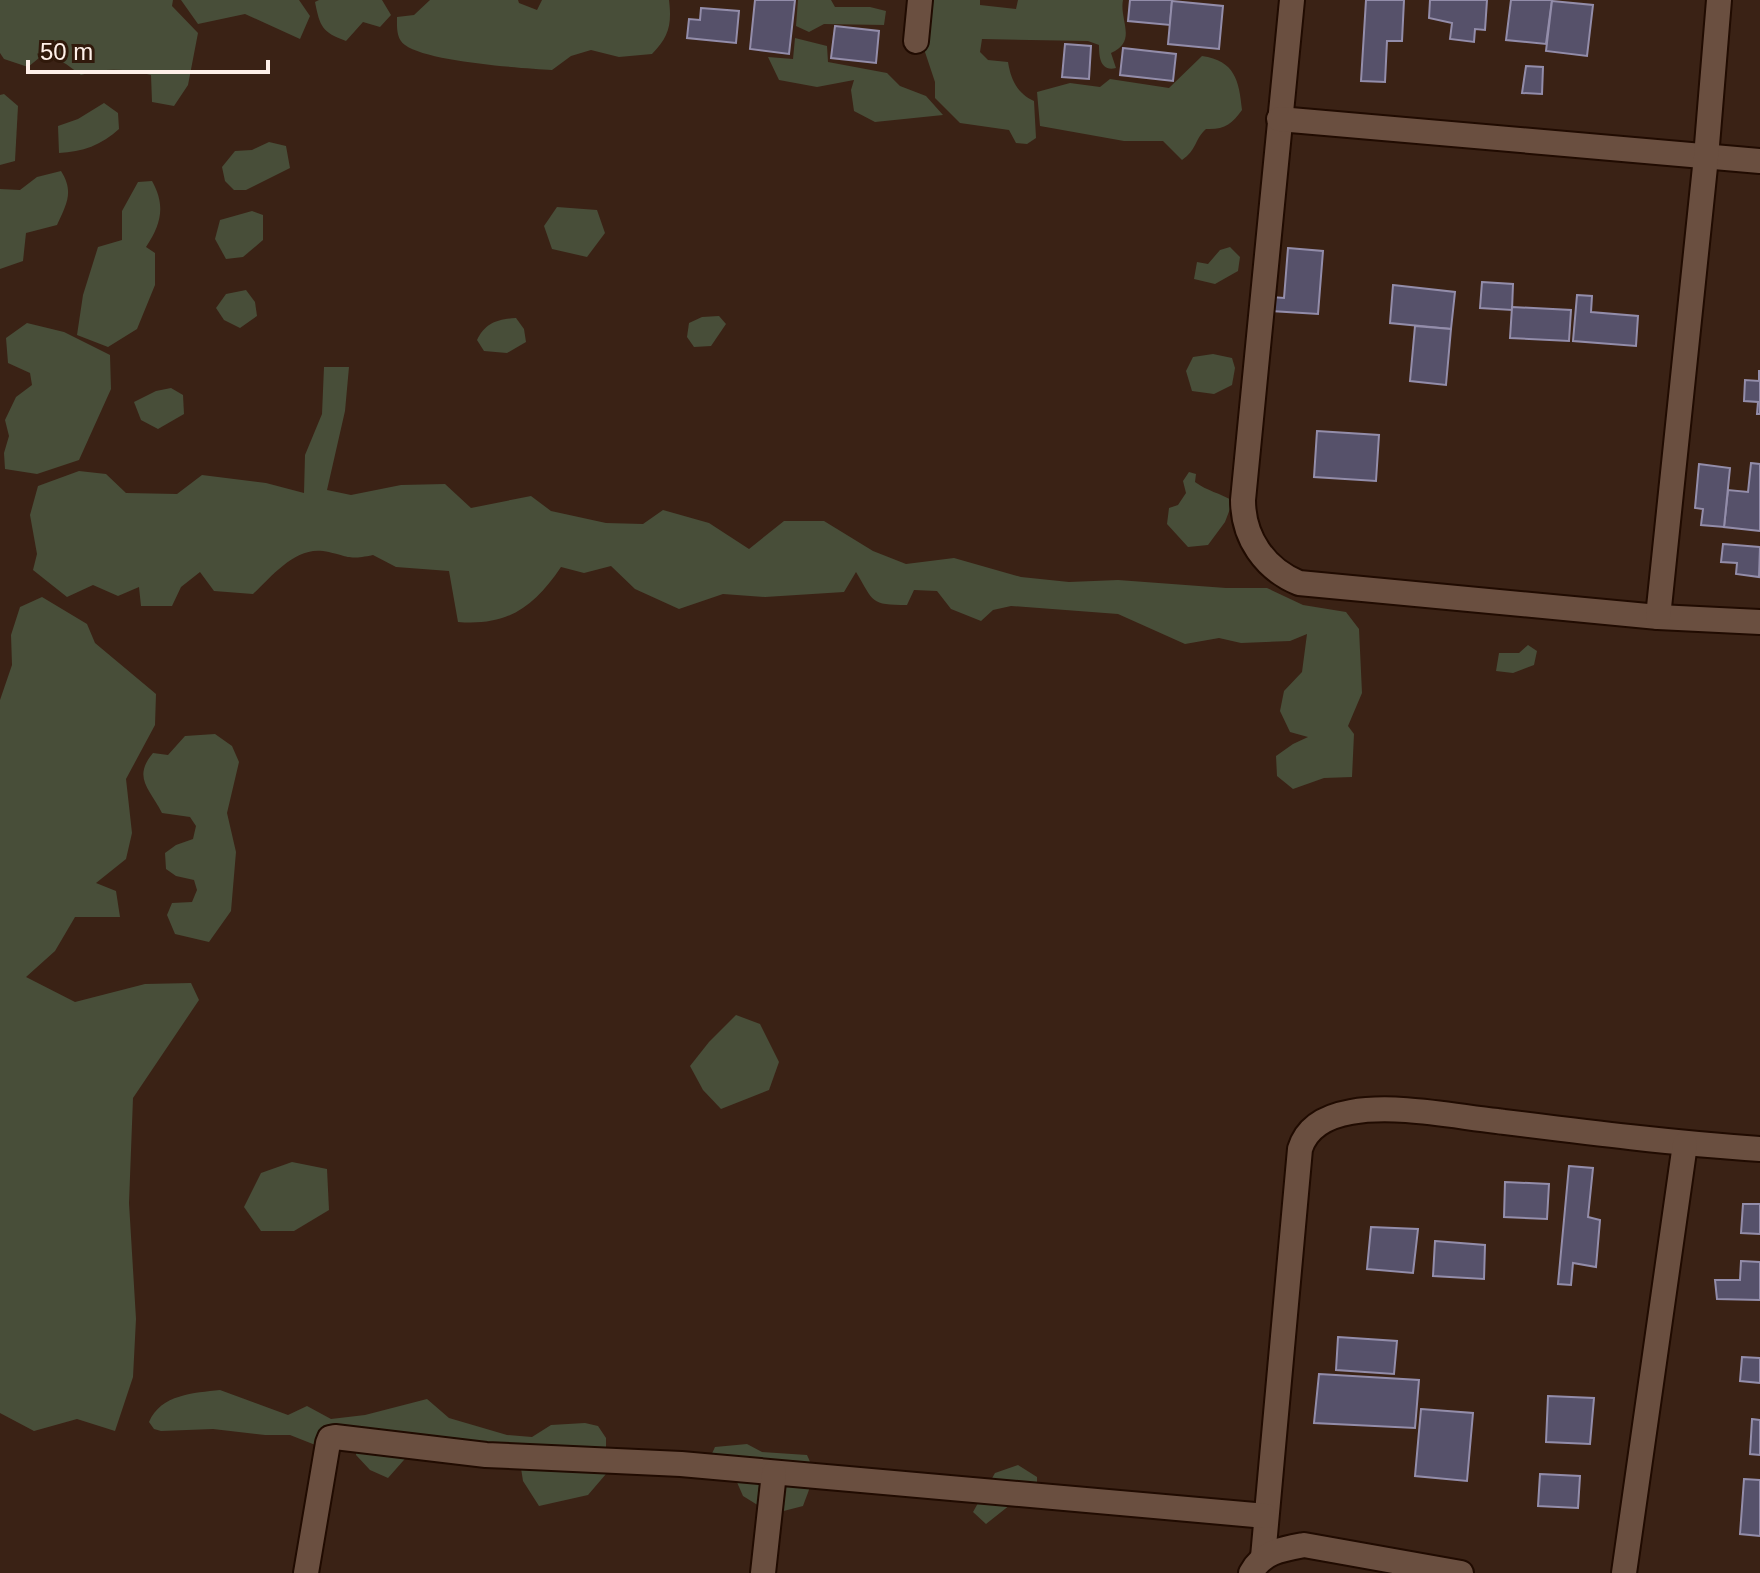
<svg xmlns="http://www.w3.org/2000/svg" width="1760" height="1573" font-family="Arial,sans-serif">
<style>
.green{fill:#484e39}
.building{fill:#56516a;stroke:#938daa;stroke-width:2}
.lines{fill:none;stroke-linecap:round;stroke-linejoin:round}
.minor-casing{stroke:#200b01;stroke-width:28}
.minor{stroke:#6a4f40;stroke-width:24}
</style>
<rect width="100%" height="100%" fill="#3a2215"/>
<!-- green -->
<g class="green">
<path d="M0 0H173L172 6 198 33 188 85 174 106 152 102 151 75C127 69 105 67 81 75L66 64 45 53 28 67 4 59 0 53Z"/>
<polygon points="181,0 299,0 310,16 300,39 245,14 198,24"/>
<path d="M319 0H382L391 15 380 27 363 22 346 41C322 32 320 27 315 2Z"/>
<path d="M430 0H518L519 3 537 10 542 0H669C672 24 669 37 652 54L619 57 591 50 571 56 552 70C521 68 428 62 405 45 396 39 397 27 397 17L414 15Z"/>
<polygon points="798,0 831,0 835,7 870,7 886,11 884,25 824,24 809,32 796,26"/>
<path d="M930 0H980V5L1016 9 1018 0H1123C1119 20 1138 41 1111 53L1116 68C1100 72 1099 56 1099 45L1088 41 982 39 980 52 988 60 1008 62C1011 80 1017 93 1034 101L1036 138 1027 144 1016 143 1009 130 960 123 935 98V82L921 40Z"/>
<polygon points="795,38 827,46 828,62 887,73 900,86 926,96 943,115 875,122 854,111 851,90 854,80 817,87 779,80 768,57 793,59"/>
<path d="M1202 56C1235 61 1239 80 1242 110 1232 124 1224 130 1206 129 1194 140 1197 150 1182 160L1163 141H1124L1040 126 1037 92 1070 83 1100 87 1110 79 1169 88Z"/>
<polygon points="4,94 18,106 15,161 0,165 0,95"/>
<path d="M104 103 118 113 119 129C102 145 82 152 59 153L58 126 78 119Z"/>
<polygon points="269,142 286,146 290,168 246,190 234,190 225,181 222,167 235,151 252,150"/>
<path d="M61 171C74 192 67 203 57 225L26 233 23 261 0 269V189L20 190 37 177Z"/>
<path d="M152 181C166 206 161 224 146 247L155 253V285L137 329 108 347 77 335 83 295 98 247 122 240V211L138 182Z"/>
<polygon points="557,207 597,210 605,233 587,257 552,249 544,226"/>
<polygon points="252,211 263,215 263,240 243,257 226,259 215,239 220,220"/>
<polygon points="1230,247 1240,257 1238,271 1215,284 1194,279 1197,262 1208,264 1220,250"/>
<polygon points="246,290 255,302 257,316 240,328 224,320 216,308 226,294"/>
<polygon points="719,316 726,324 711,346 694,347 687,337 689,323 702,317"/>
<path d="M516 318 524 329 526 342 507 353 484 351 477 340C485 323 497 319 516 318Z"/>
<polygon points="27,323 64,332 110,355 111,389 79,460 37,474 5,469 4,453 9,436 5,420 16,397 32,385 30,373 8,363 6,338"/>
<polygon points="1213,354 1232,358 1235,368 1232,385 1214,394 1192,391 1186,371 1193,357"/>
<path d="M324 367H349L345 411 327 490 351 495 401 485 445 484 471 508 531 496 551 511 606 523 643 524 663 510 709 523 749 549 784 521H824L873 551 906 564 954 558 1021 577 1069 582 1118 580 1226 588H1267L1303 605 1346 612 1359 629 1362 693 1348 726 1354 734 1352 777 1324 778 1293 789 1277 776 1276 756 1293 744 1308 737 1290 732 1280 711 1284 691 1302 672 1307 634 1290 641 1241 643 1219 638 1185 644 1118 614 1011 606 993 610 981 621 951 609 937 591 914 590 907 605C870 605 874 602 856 572L844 592 765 597 723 594 679 609 635 589 611 566 584 573 561 567C534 607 508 626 458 622L449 571 396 567 373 555C345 561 348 555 323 551 295 547 272 576 253 594L214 591 200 572 181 587 172 606H141L139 587 118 596 93 585 67 597 33 570 37 554 30 515 38 486 79 471 106 474 126 493 177 494 202 475 266 483 304 493 305 455 322 414Z"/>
<polygon points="171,388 183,395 184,414 158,429 141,420 134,402 156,391"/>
<path d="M1189 472 1196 474 1195 482C1207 491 1220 493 1233 501L1225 522 1208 545 1188 547 1167 524 1169 508 1178 505 1186 493 1183 481Z"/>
<polygon points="42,597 87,624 95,643 156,694 155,725 126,779 132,833 126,859 96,883 116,891 120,917 75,917 55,951 26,977 75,1002 145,984 191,983 199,1000 133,1098 129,1203 136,1319 133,1377 115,1431 77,1419 34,1431 0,1413 0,700 12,665 11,635 20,607"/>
<polygon points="1528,645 1537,651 1534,665 1513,673 1496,671 1499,653 1519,653"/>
<path d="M215 734 232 746 239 762 227 813 236 852 231 911 209 942 175 934 167 915 172 903 192 902 197 890 194 880 176 876 166 869 165 853 176 845 193 839 196 826 190 817 162 813C150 789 132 778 153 753L168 755 185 736Z"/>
<polygon points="736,1015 760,1024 779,1062 769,1090 721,1109 703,1090 690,1066 709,1042"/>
<polygon points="292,1162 327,1169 329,1210 294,1231 261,1231 244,1207 261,1173"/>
<path d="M220 1390 288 1415 307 1406 331 1419 365 1415 427 1399 449 1418 507 1435 532 1437 551 1425 585 1423 598 1426 606 1438V1474L588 1495 539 1506 523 1481 518 1449 411 1452 388 1478 370 1470 356 1455 357 1435 328 1450 290 1435H265L213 1429 161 1431 154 1429 149 1422C161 1394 194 1393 220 1390Z"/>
<path d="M747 1444 762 1452 807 1455C817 1474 810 1487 803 1506L772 1514 743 1496 736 1480 708 1462 715 1447Z"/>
<polygon points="1018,1465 1037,1477 1037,1493 1010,1505 986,1524 973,1512 995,1473"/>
</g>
<!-- building -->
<g class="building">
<polygon points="755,0 795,0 789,54 750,49"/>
<polygon points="1130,0 1172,0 1170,25 1128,21"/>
<polygon points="1366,0 1404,0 1402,41 1387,41 1385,82 1361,81"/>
<polygon points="1430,0 1487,0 1485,30 1475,29 1474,42 1450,39 1452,23 1429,18"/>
<polygon points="1511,0 1552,0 1546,44 1506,40"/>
<polygon points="1172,1 1223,6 1219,49 1168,44"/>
<polygon points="1552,1 1593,5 1587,56 1546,51"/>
<polygon points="701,8 739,11 736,43 687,38 689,19 700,20"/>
<polygon points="835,26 879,31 876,63 831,58"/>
<polygon points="1065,44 1091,46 1089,79 1062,77"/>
<polygon points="1123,48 1176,54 1173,81 1120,75"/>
<polygon points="1526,66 1543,67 1542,94 1522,93"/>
<polygon points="1288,248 1323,251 1318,314 1271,311 1272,297 1284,298"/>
<polygon points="1482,282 1513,284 1512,310 1480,308"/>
<polygon points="1393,285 1455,292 1451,329 1390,323"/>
<polygon points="1577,295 1592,296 1591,312 1638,316 1636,346 1573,341"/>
<polygon points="1512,307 1571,310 1569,341 1510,338"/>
<polygon points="1415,326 1451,329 1446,385 1410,381"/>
<polygon points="1759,371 1760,371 1760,414 1757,414 1758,402 1744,401 1745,380 1759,381"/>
<polygon points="1317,431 1379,435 1376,481 1314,477"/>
<polygon points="1751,463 1760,464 1760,531 1724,527 1728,490 1748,492"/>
<polygon points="1699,464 1730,468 1724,527 1701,525 1703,509 1695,508"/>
<polygon points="1723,544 1760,547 1759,577 1736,574 1737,563 1721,562"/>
<polygon points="1569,1166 1593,1168 1588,1217 1600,1220 1596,1267 1573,1263 1571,1285 1558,1284"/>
<polygon points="1505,1182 1549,1184 1547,1219 1504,1217"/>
<polygon points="1743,1204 1760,1204 1760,1234 1741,1233"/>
<polygon points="1371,1227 1418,1229 1413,1273 1367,1269"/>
<polygon points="1435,1241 1485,1245 1484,1279 1433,1276"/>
<polygon points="1741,1261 1760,1262 1760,1300 1717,1299 1715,1280 1740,1280"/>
<polygon points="1338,1337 1397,1341 1394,1374 1336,1370"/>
<polygon points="1742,1357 1760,1358 1760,1383 1740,1381"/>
<polygon points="1319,1374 1419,1380 1415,1428 1314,1423"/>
<polygon points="1548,1396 1594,1398 1590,1444 1546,1442"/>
<polygon points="1421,1409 1473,1413 1467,1481 1415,1476"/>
<polygon points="1752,1419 1760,1420 1760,1455 1750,1454"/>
<polygon points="1540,1474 1580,1476 1578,1508 1538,1506"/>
<polygon points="1744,1479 1760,1480 1760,1536 1740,1534"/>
</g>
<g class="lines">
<!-- minor casing -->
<g class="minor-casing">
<g id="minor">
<path d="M1292 0 1243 500C1243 538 1265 569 1299 583L1658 617 1760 622"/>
<polyline points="916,41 920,0"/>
<polyline points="1279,119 1760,161"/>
<polyline points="1658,617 1706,157 1719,0"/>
<path d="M1263 1557 1300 1149C1307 1126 1328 1116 1351 1112 1395 1104 1452 1116 1497 1121 1585 1132 1672 1143 1760 1149"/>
<polyline points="306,1573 328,1443 330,1438 335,1437 486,1455 681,1464 1266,1516"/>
<polyline points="763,1573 774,1473"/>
<path d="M1251 1573C1262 1552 1282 1549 1304 1545L1461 1573"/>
<polyline points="1624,1573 1685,1144"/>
</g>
</g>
<!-- minor -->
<use href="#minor" class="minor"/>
</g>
<!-- scale -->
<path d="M28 60v12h240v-12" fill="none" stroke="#fef0e9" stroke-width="4"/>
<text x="40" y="60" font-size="24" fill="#fef0e9" stroke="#30190b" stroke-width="6" paint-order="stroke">50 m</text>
</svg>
